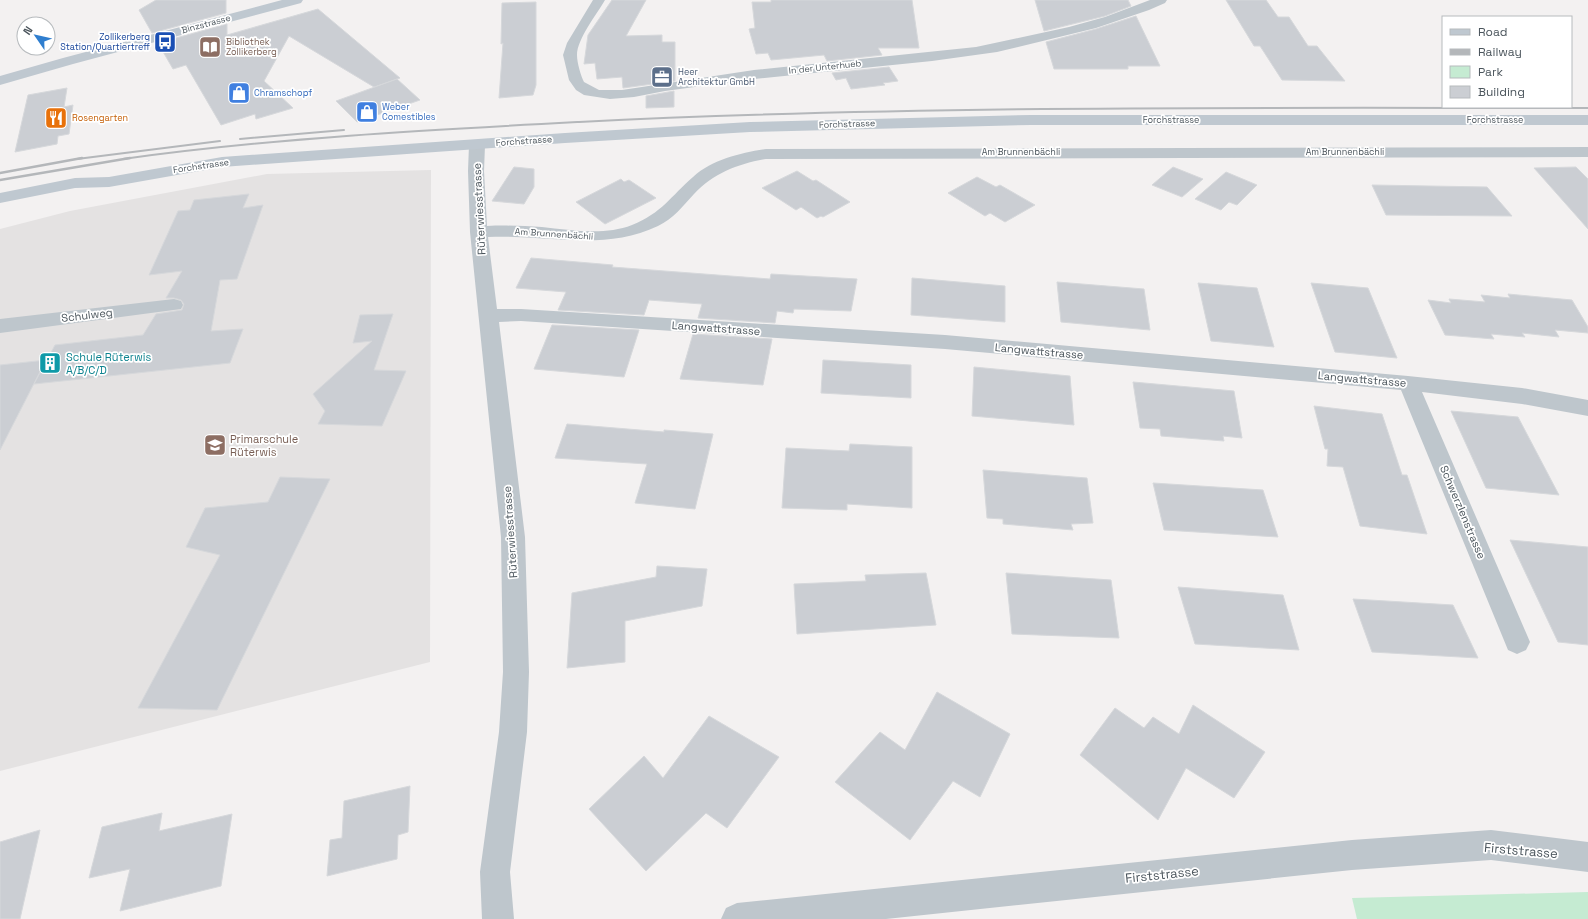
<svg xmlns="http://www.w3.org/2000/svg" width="1588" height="919" font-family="'Space Grotesk',sans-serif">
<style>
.education{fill:#e4e2e2}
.green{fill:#c5ebd2}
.building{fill:#cbced3;stroke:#d6d8db}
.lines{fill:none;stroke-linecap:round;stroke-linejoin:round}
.minor{fill:#bec6cc;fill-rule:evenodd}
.secondary{fill:#bfc8d0;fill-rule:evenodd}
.rail-far1{stroke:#b4b7ba;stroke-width:2}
.rail{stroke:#b4b7ba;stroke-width:2.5}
.labels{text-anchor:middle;stroke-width:3.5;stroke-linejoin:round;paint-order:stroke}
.far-street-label{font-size:9px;fill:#4b555c;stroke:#fff}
.far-transit-label{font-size:9px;fill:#164399;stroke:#fff;text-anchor:end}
.far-education-label{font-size:9px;fill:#785e54;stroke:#fff;text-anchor:start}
.far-service-label{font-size:9px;fill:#4e5e75;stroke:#fff;text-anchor:start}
.far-shop-label{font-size:9px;fill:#366cbe;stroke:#fff;text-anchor:start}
.far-food-label{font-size:9px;fill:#c56008;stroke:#fff;text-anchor:start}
.street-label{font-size:11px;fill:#4b555c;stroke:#fff}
.culture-label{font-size:11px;fill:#0d838f;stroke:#fff;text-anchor:start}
.education-label{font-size:11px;fill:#785e54;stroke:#fff;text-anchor:start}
.near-street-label{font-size:13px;fill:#4b555c;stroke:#fff}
</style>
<rect width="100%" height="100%" fill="#f3f1f1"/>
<!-- education -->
<polygon class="education" points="431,170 430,662 0,771 0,229 70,211 267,174"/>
<!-- green -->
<polygon class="green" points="1588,892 1588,919 1357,919 1352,898"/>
<!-- building -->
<g class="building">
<polygon points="156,0 226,0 226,13 152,33 139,10"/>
<polygon points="612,0 646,0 626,36 662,35 662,42 675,42 675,81 623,88 622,77 597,79 595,63 584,64 588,35"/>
<polygon points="771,0 912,0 919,48 878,48 882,55 827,61 824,55 771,60 768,53 756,54 749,29 755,28 752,2 771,2"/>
<polygon points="1035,0 1128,0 1131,6 1105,16 1044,31"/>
<polygon points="1226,0 1266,0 1278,17 1289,17 1308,46 1317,46 1345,81 1282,80 1260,46 1254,46"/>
<polygon points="536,2 536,85 533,95 499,98 503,43 501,44 502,3"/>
<polygon points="318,9 400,78 374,87 289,36 264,81 293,108 256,119 255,114 221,125 186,65 173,69 158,43 227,24 227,35"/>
<polygon points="1136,16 1160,66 1128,66 1128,69 1054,69 1046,42 1096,29"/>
<polygon points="889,67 898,81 883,83 885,85 851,89 846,78 836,80 832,73"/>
<polygon points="397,79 420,100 357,122 336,101"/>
<polygon points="67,88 64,107 73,105 69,134 58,136 57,144 15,152 28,95"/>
<polygon points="674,91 674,107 646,108 646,96"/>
<polygon points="514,167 534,169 534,187 524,204 492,201"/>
<polygon points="1173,167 1203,179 1182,197 1152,185"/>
<polygon points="1576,167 1588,179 1588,229 1534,168"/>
<polygon points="797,171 813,181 816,180 850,202 823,217 821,216 817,218 801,207 796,210 762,188"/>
<polygon points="1226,172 1257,185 1237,205 1229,202 1221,210 1195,199"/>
<polygon points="977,177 996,187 1000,185 1035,205 1005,222 990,213 985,216 948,193"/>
<polygon points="621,179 624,182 629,180 656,198 605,224 576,202"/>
<polygon points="1372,185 1487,187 1512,216 1386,215"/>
<polygon points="249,194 243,208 263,205 237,279 220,280 211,331 243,329 230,363 34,384 55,345 143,335 156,314 182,310 184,304 181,300 174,298 166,298 182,271 149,275 178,211 190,210 194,200"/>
<polygon points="531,258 613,265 612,267 770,279 771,274 857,279 851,311 794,309 793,313 777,311 775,323 698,318 702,304 649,300 644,315 558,310 566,292 516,288"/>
<polygon points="912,278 1005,286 1005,322 911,315"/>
<polygon points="1057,282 1144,289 1150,330 1061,322"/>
<polygon points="1198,283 1257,288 1274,347 1211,341"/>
<polygon points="1311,283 1368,288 1397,358 1335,352"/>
<polygon points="1508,294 1572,300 1588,327 1588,333 1555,330 1559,337 1522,333 1525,337 1491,334 1494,339 1445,335 1428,300 1451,303 1449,299 1485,302 1481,295 1510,298"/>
<polygon points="393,314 374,370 406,371 382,426 318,424 325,411 313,394 372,341 353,343 360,315"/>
<polygon points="552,325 639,330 624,377 534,369"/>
<polygon points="693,334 772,339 763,385 680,379"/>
<polygon points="46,360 0,450 0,365"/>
<polygon points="823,360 911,365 911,398 821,393"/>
<polygon points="974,367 1070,376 1074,425 972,416"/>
<polygon points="1133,382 1234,391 1242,438 1223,436 1224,441 1161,436 1160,429 1140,428"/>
<polygon points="1314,406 1382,414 1402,475 1407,475 1427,534 1360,526 1343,467 1327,466 1328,449 1325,449"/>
<polygon points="1451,411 1518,417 1559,495 1486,488"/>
<polygon points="567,424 664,432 664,430 713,434 695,509 635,503 647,464 555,458"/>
<polygon points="850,444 912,447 912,508 847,504 847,510 782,508 786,448 849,451"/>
<polygon points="983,470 1087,478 1093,523 1071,524 1073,530 1003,524 1003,519 987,518"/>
<polygon points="280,477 330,479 217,710 138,708 220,555 186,547 205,508 268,502"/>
<polygon points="1153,483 1263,490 1278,537 1164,530"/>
<polygon points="1510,540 1588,547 1588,645 1558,642"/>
<polygon points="657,566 707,569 702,606 625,621 625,662 567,668 572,593 656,577"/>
<polygon points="926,573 936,625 797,634 794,584 866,581 865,575"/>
<polygon points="1006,573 1111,580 1119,638 1012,634"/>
<polygon points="1178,587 1283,595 1299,650 1195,644"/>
<polygon points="1353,599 1453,605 1478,658 1372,652"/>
<polygon points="937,692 1010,734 980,797 953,781 910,840 835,782 880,732 905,750"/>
<polygon points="1193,705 1265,752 1234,798 1186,768 1158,820 1080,755 1115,708 1144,728 1153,717 1179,734"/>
<polygon points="709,716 779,757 727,828 706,813 646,871 589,809 644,756 663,778"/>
<polygon points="410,786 408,832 398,835 397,859 327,876 330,840 342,838 344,801"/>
<polygon points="162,813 159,831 232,814 221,886 120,911 130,869 89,878 102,827"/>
<polygon points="40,830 20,919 0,919 0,842"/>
</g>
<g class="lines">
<!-- minor -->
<g class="minor">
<path d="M593 0H605C597 14 577 39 577 55 577 63 581 76 584 82L599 90H622L754 70 976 47 1069 27 1105 17 1150 0H1167L1165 3 1149 10 1096 28 997 52 932 61 754 79 665 91 634 97 610 99 584 95 576 90 569 80 564 59 563 55 567 43Z"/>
<path d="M477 140 483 142 485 145 484 171 487 226C506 225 524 226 542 227 571 230 604 236 632 225 662 213 671 196 693 177 713 159 741 153 766 149L1588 147V157L766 159C738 164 714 173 694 194 683 206 673 219 658 226 604 252 546 234 488 237L497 309H521L945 335 1408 376 1522 388 1588 400V416L1522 404 1422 392 1530 642 1526 650 1517 654 1508 650 1401 390 945 349 521 321 499 322 525 537 529 672 527 732 510 872 514 919H482L480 872 499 732 503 672 501 537 470 232 468 171 469 145 471 142Z"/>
<polygon points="174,299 181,301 183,305 181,309 0,333 0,319"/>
<polygon points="1491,830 1588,842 1588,872 1491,860 1352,870 886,919 721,919 726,908 737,903 1352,840"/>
</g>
<!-- secondary -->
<g class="secondary">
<polygon points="282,0 303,0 301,3 73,64 0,85 0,76 63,58"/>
<polygon points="1031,115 1588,115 1588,125 1031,125 750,132 565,143 222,167 109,187 75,188 0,203 0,193 75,178 109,177 222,157 565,133 750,122"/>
</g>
<!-- rail-far1 -->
<g class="rail-far1">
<polyline points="240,139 344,130"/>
<polyline points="77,159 220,141"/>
<path d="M123 159C274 138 427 130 579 122 915 105 1252 108 1588 108"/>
</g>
<!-- rail -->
<g class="rail">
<polyline points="0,173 82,158"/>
<polyline points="0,180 130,158"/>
</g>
</g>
<!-- icons -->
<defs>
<g id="bus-square" transform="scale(1.15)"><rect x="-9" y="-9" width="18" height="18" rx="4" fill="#1a4fb4" stroke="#fff"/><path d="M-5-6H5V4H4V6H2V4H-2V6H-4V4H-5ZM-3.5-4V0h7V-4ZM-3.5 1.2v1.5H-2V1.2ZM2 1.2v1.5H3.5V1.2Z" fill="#fff"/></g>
<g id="library-square" transform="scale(1.15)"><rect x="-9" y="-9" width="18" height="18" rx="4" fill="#8d6e63" stroke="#fff"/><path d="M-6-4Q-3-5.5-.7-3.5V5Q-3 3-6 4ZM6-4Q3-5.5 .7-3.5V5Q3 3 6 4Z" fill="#fff"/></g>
<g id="office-square" transform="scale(1.15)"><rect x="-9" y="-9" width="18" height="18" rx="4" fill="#5c6f8a" stroke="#fff"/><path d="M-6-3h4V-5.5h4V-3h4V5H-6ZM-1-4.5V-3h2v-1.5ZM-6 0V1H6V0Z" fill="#fff"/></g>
<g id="shop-square" transform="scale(1.15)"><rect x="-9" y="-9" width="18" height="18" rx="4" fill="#3f7fe0" stroke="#fff"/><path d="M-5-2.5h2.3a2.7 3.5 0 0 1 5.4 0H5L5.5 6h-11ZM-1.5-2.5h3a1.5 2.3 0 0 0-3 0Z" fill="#fff"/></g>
<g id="restaurant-square" transform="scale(1.15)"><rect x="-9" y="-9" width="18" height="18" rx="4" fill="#e8710a" stroke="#fff"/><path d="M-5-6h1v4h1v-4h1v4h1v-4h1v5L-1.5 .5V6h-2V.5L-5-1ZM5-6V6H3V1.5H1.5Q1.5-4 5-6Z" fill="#fff"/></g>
<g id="building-square" transform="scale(1.15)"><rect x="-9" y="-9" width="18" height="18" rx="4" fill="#0f9aa8" stroke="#fff"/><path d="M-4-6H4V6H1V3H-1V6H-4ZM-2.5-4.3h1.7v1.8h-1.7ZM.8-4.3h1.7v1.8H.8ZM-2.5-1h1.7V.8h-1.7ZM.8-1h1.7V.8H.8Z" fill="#fff"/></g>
<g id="school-square" transform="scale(1.15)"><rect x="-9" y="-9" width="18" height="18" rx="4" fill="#8d6e63" stroke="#fff"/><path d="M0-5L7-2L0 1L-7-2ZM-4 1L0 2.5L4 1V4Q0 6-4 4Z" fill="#fff"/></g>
</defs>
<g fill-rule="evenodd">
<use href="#bus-square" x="165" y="42"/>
<use href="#library-square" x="210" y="47"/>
<use href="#office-square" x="662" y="77"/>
<use href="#shop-square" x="239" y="93"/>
<use href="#shop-square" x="367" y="112"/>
<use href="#restaurant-square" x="56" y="118"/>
<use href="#building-square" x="50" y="363"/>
<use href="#school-square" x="215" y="445"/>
</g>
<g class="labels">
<!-- far-street labels -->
<g class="far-street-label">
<text transform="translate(206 24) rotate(-15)" y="3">Binzstrasse</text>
<text transform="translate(825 67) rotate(-6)" y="3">In der Unterhueb</text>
<text x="1171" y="123">Forchstrasse</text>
<text x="1495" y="123">Forchstrasse</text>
<text transform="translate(847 124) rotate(-2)" y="3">Forchstrasse</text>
<text transform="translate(524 141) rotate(-4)" y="3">Forchstrasse</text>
<text x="1021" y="155">Am Brunnenbächli</text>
<text x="1345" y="155">Am Brunnenbächli</text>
<text transform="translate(201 166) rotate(-8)" y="3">Forchstrasse</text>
<text transform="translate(554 234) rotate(4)" y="3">Am Brunnenbächli</text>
</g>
<!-- far-transit labels -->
<g class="far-transit-label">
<text x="150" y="40">Zollikerberg<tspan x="150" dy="10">Station/Quartiertreff</tspan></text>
</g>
<!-- far-education labels -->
<g class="far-education-label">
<text x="226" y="45">Bibliothek<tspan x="226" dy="10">Zollikerberg</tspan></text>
</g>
<!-- far-service labels -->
<g class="far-service-label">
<text x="678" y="75">Heer<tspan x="678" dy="10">Architektur GmbH</tspan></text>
</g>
<!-- far-shop labels -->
<g class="far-shop-label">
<text x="254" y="96">Chramschopf</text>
<text x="382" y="110">Weber<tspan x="382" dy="10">Comestibles</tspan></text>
</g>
<!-- far-food labels -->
<g class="far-food-label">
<text x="72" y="121">Rosengarten</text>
</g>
<!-- street labels -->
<g class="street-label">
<text transform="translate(479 209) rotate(-93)" y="4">Rüterwiesstrasse</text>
<text transform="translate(87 315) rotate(-7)" y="4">Schulweg</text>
<text transform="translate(716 328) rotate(4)" y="4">Langwattstrasse</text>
<text transform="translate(1039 351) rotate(5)" y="4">Langwattstrasse</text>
<text transform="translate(1362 379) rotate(5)" y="4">Langwattstrasse</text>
<text transform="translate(1463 512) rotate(67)" y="4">Schwerzlenstrasse</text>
<text transform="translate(510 532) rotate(-94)" y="4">Rüterwiesstrasse</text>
</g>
<!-- culture labels -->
<g class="culture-label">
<text x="66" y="361">Schule Rüterwis<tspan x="66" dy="13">A/B/C/D</tspan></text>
</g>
<!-- education labels -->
<g class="education-label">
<text x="230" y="443">Primarschule<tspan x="230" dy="13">Rüterwis</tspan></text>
</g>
<!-- near-street labels -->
<g class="near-street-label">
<text transform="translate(1521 850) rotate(5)" y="5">Firststrasse</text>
<text transform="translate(1162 874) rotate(-6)" y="5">Firststrasse</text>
</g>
</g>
<!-- legend -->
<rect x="1442" y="16" width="130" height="92" fill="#ffffff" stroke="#b7bbbe"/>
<rect x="1450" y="29" width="20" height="6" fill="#bfc8d0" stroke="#b7bbbe"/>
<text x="1478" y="36" font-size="12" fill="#4b555c">Road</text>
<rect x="1450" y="49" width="20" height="6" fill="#b4b7ba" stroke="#b7bbbe"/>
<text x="1478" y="56" font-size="12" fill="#4b555c">Railway</text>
<rect x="1450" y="66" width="20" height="12" fill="#c5ebd2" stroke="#b7bbbe"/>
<text x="1478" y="76" font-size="12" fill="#4b555c">Park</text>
<rect x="1450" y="86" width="20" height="12" fill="#cbced3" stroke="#b7bbbe"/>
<text x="1478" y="96" font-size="12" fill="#4b555c">Building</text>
<!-- north arrow -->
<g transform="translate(36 36) rotate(304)"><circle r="19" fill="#ffffff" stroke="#b7bbbe"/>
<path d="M0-3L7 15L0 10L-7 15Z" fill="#2f7ecf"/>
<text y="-6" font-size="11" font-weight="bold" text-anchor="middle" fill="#4b555c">N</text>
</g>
</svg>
